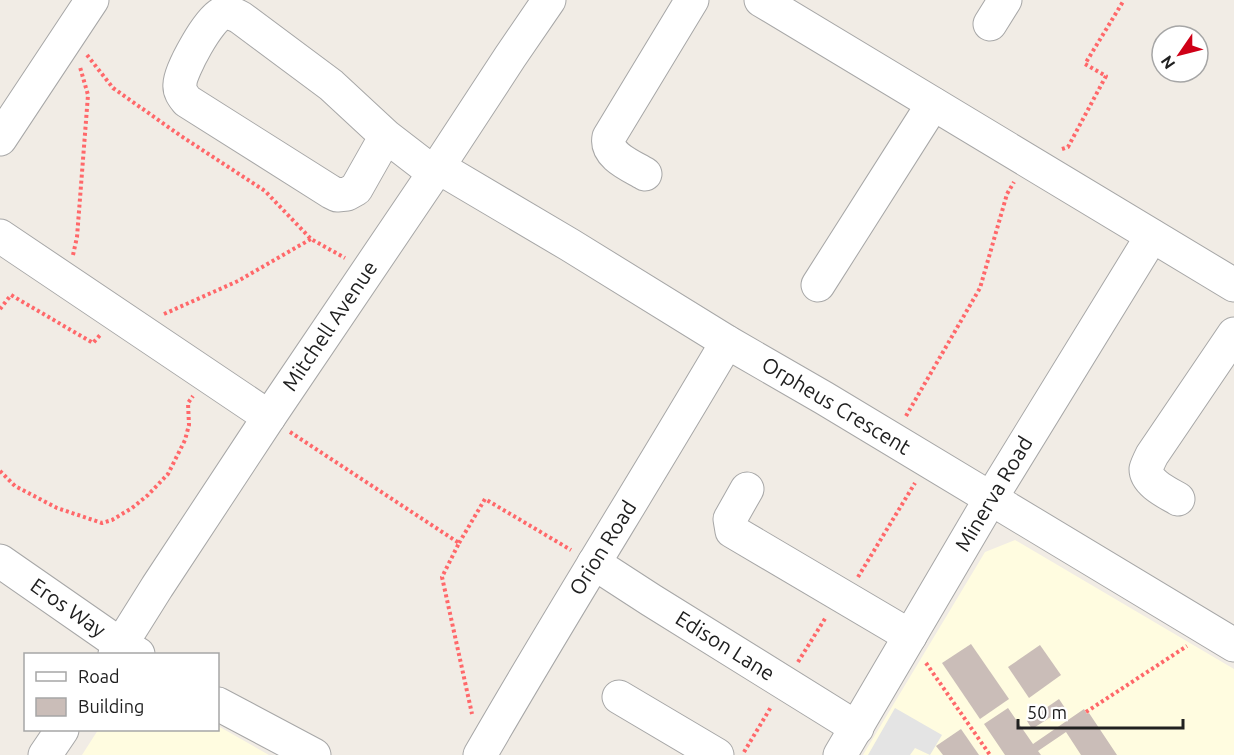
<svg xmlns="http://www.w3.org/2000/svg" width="1234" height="755" font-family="Ubuntu,sans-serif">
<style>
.education{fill:#fffce0}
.parking{fill:#e4e4e4}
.building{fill:#cabdb8}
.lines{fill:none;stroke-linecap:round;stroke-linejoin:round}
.minor-casing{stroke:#a7a7a7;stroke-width:35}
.path{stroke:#ff686a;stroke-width:4;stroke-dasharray:3 3;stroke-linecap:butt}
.minor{stroke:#fff;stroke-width:33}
.labels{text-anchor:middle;stroke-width:5;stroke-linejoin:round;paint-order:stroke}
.street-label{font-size:21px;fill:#202020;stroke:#fff}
</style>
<rect width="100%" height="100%" fill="#f1ece5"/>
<!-- education -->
<g class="education">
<polygon points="1015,540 1234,669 1234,755 863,755 985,552"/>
<polygon points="218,726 269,755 82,755 98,730 218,730"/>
</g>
<!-- parking -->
<polygon class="parking" points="895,708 942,735 930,755 915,748 910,755 868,755"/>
<!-- building -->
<g class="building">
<polygon points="971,644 1009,699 980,719 942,663"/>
<polygon points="1040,645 1061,675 1029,698 1008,667"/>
<polygon points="1059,699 1065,708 1032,729 1027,721"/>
<polygon points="1008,708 1033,744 1084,709 1087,714 1089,713 1117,755 1081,755 1066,732 1038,751 1041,755 1005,755 984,724"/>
<polygon points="961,729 979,755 943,755 936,746"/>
</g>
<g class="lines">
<!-- minor casing -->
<g class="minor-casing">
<g id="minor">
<polyline points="761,0 1234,285"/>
<polyline points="990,24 1005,0"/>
<path d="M386 136 356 189 347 194 337 195 331 192 187 101C183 96 179 91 180 84 180 71 210 16 223 13 230 12 236 15 241 18L331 85 386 136 434 173"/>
<polyline points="0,139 92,0"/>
<polyline points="438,167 570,245 727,342 824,398 1234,645"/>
<path d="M645 174C632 166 605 156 609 137L692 0"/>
<polyline points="0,236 269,417"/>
<polyline points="818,285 933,104"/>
<polyline points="747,489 730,519 732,531 910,636"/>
<path d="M1178 499C1168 493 1146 483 1146 469 1147 465 1150 459 1152 455L1234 334"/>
<polyline points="0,561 121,645 138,654"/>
<polyline points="594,563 651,600 857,728"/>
<polyline points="115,654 157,587 269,417 438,167 510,57 549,0"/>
<polyline points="619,697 717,755"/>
<polyline points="218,704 314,755"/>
<polyline points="45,755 62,730"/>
<path d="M480 755C560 616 646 480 727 342"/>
<polyline points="840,755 991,498 1152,236"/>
</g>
</g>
<!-- path -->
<g class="path">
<polyline points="87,55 113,88 181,136 265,191 311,239 345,258"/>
<polyline points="1062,149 1068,147 1106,76 1085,64 1124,0"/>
<polyline points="73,255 77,237 88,95 80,67"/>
<polyline points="0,309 11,295 93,343 101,334"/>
<polyline points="164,314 238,281 311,239"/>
<polyline points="906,416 980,288 1007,194 1014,182"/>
<polyline points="290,432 459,543 442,577 472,714"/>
<polyline points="0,471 15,486 57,508 102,523 112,520 132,508 148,495 168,474 185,440 189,425 188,403 193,396"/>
<polyline points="459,543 485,499 571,550"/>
<polyline points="858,577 915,483"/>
<polyline points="798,662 826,617"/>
<polyline points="926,663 990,755"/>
<polyline points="1086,712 1187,646"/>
<polyline points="744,752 771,707"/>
</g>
<!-- minor -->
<use href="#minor" class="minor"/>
</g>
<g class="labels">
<!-- street labels -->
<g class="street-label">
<text transform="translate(330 326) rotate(-56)" y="7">Mitchell Avenue</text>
<text transform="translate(836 406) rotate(31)" y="7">Orpheus Crescent</text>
<text transform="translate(994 494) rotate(-59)" y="7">Minerva Road</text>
<text transform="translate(603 548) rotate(-58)" y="7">Orion Road</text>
<text transform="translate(68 608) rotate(35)" y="7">Eros Way</text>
<text transform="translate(725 646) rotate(32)" y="7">Edison Lane</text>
</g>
</g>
<!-- legend -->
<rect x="24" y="653" width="195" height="78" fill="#ffffff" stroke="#a6a6a6" stroke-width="1.5"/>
<rect x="36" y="672" width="30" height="9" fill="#ffffff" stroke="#a6a6a6" stroke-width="1.5"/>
<text x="78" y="683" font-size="18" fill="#202020">Road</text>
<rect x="36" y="698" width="30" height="18" fill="#cabdb8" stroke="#a6a6a6" stroke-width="1.5"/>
<text x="78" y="713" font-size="18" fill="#202020">Building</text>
<!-- north arrow -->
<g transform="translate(1180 54) rotate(235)"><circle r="28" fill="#ffffff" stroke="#a6a6a6" stroke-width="1.5"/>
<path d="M0-4.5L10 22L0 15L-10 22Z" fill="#cf0017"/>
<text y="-9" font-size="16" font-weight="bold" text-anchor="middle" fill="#202020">N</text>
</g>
<!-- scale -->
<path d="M1018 719v9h165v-9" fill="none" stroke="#202020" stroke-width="3"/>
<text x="1027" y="719" font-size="18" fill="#202020" stroke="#ffffff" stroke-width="4.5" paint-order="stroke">50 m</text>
</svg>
